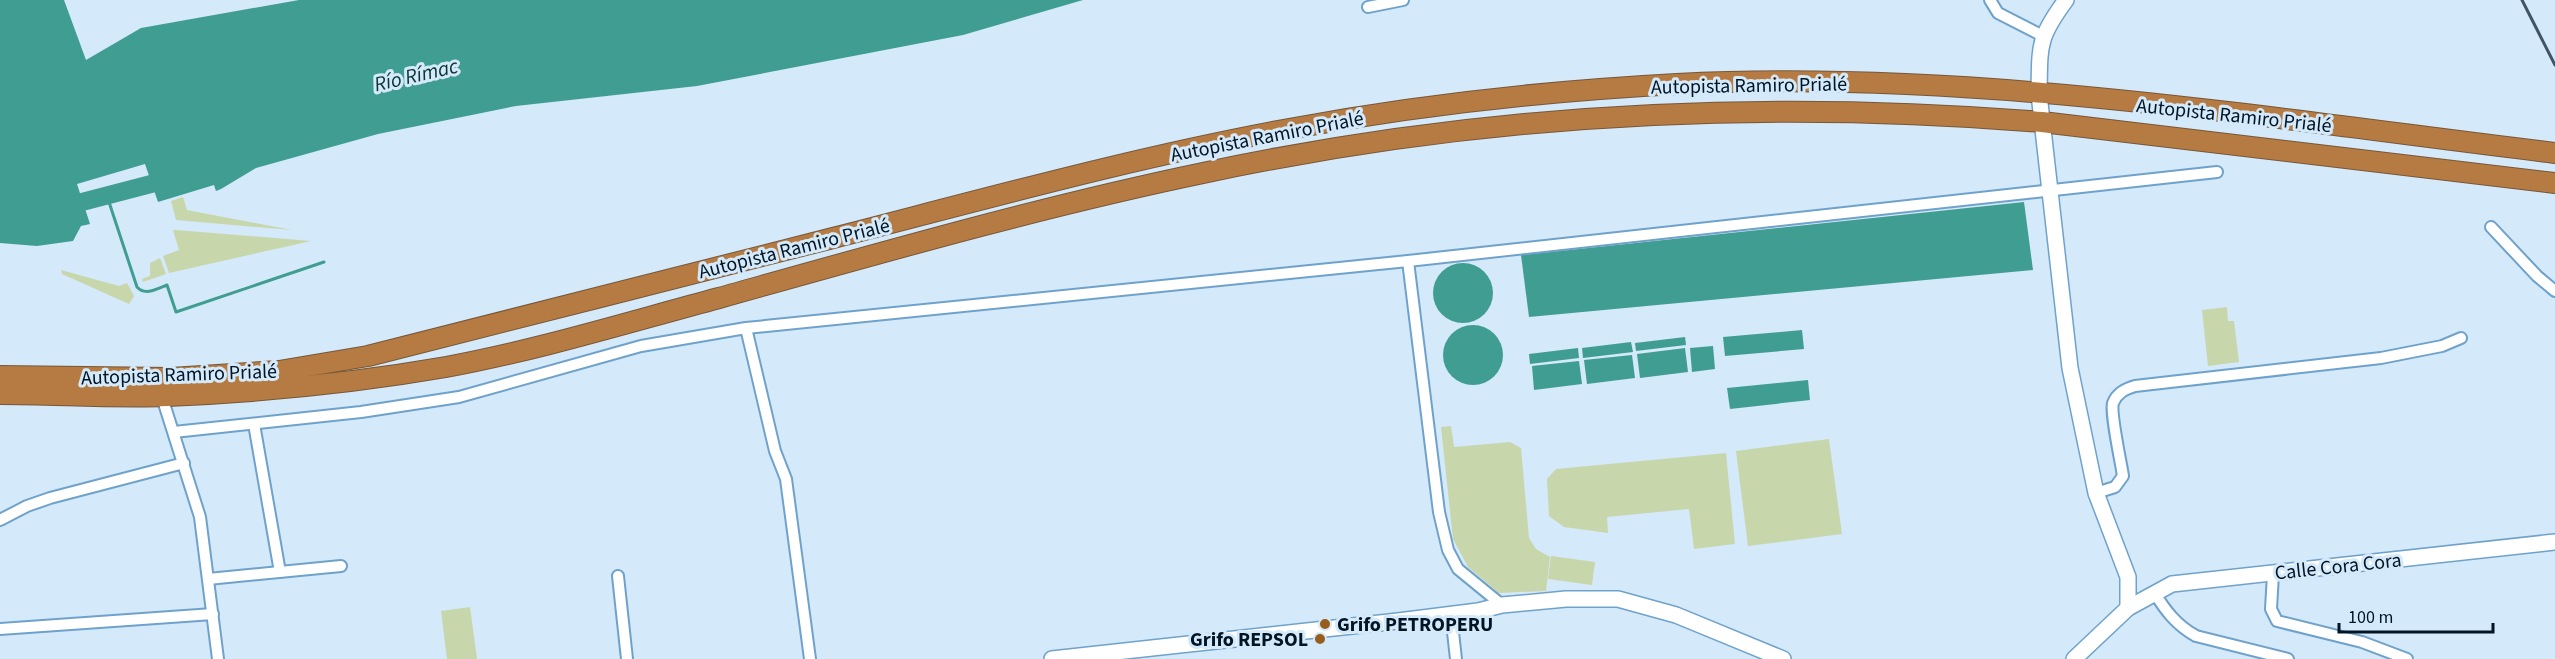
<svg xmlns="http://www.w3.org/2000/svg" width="2555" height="659" font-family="'Source Sans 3',sans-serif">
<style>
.green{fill:#c8d7ab}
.water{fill:#409d91}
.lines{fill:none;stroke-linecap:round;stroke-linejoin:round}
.stream{stroke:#409d91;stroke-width:3}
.river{stroke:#409d91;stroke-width:18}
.street-casing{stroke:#6fa2cb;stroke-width:14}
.secondary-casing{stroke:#6fa2cb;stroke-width:18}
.highway-casing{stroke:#775738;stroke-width:22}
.street{stroke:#fff;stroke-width:10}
.secondary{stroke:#fff;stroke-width:15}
.highway{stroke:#b67b42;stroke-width:20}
.rail{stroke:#415464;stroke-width:3}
.poi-dot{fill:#985d1c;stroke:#d4e9fa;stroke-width:2}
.labels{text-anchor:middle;stroke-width:6;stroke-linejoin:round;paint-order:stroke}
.street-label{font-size:20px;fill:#021524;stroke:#d4e9fa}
.poi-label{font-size:20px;font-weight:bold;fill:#021524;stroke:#d4e9fa;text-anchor:start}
.water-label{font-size:21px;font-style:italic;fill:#093631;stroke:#d4e9fa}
</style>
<rect width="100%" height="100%" fill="#d4e9fa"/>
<!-- green -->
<g class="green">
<polygon points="183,197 187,210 292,230 176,220 171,201"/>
<polygon points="173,230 176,230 311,241 169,273 163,256 179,250"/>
<polygon points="160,258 166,274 143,282 142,279 150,276 150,263"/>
<polygon points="61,270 119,286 127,283 134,296 129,304 62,274"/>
<polygon points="2227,307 2228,321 2234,321 2239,362 2208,366 2202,310"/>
<polygon points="1451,426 1454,447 1510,442 1521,448 1529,538 1536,549 1550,557 1546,591 1499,593 1468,567 1453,539 1441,427"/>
<polygon points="1829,439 1842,534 1748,546 1736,451"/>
<polygon points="1726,453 1735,544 1694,549 1689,509 1607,517 1608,533 1564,527 1549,516 1547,479 1556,469"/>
<polygon points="1551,556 1595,562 1592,585 1548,579"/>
<polygon points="470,607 477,659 447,659 441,611"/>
</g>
<!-- water -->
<g class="water">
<polygon points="0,0 64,0 86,60 141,28 299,0 1083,0 963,35 697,86 516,106 378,134 256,168 221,189 216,191 214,185 158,202 145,164 77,184 90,224 81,226 73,241 37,246 0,243"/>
<polygon points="2024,202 2033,270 1529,317 1521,255"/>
<circle cx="1463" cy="293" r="30"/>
<circle cx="1473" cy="355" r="30"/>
<polygon points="1802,330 1804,349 1725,356 1723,337"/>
<polygon points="1685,337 1686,345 1636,351 1635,343"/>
<polygon points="1631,342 1633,352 1583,358 1582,348"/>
<polygon points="1713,346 1715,369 1692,372 1690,348"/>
<polygon points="1578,348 1579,358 1530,364 1529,354"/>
<polygon points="1685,348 1688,372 1640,378 1637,354"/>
<polygon points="1632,355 1635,378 1587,384 1584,360"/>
<polygon points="1579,361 1582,384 1534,390 1532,366"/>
<polygon points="1808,380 1810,400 1730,409 1727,388"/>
</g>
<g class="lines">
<!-- stream -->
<path class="stream" d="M107 196 137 287C145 296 157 289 167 285L176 312 324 262"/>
<!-- river -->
<polyline class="river" points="59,208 174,178"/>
<!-- street casing -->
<g class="street-casing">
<g id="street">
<polyline points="1990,0 1998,13 2043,36"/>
<polyline points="1368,7 1403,0"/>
<polyline points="2491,227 2537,276 2555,291"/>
<polyline points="1408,261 1439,512 1448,550 1458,569 1502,605"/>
<polyline points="746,328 775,451 786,479 810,659"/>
<polyline points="161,394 200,517 218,659"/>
<polyline points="254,424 280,572"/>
<polyline points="174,432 361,412 459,397 641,346 746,328 1408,261 2217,172"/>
<path d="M2096 493 2115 487 2123 476C2121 462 2110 413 2113 403 2117 393 2125 389 2135 386L2381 358 2442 346 2461 338"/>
<polyline points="0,520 27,506 50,498 184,463"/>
<polyline points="2273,574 2271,609 2277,621 2362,642 2407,659"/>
<polyline points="618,576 627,659"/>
<polyline points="208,579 341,566"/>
<path d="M2154 592C2165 610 2176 625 2196 636L2288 659"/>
<polyline points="1451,614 1456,659"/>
<polyline points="0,629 213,614"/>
</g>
</g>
<!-- secondary casing -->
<g class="secondary-casing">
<g id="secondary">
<path d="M2066 0C2037 39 2040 46 2039 94L2070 368 2096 493 2128 577V608"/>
<polyline points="1052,659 1398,621 1478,611 1502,605 1566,599 1618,599 1676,615 1783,659"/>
<polyline points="2074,659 2128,608 2172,584 2555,542"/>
</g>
</g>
<!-- highway casing -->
<g class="highway-casing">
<g id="highway">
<path d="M0 376 171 378 279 371 368 356C523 316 678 278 833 238 985 199 1136 157 1289 129 1417 105 1547 91 1677 84 1968 69 2266 118 2555 153"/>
<path d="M0 394C55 394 111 398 167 396 260 392 354 383 446 367 538 350 629 322 719 298 880 253 1040 207 1203 173 1479 114 1761 99 2042 122L2555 183"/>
</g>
</g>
<!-- street -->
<use href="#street" class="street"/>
<!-- secondary -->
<use href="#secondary" class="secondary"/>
<!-- highway -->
<use href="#highway" class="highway"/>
<!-- rail -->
<polyline class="rail" points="2522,0 2555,65"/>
</g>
<!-- markers -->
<g class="poi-dot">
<circle cx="1325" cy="624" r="6"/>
<circle cx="1320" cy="639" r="6"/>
</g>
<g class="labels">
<!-- street labels -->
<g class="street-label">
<text transform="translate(1749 85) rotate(-1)" y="7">Autopista Ramiro Prialé</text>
<text transform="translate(2234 115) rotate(6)" y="7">Autopista Ramiro Prialé</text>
<text transform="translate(1267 136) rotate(-11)" y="7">Autopista Ramiro Prialé</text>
<text transform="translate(794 248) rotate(-14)" y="7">Autopista Ramiro Prialé</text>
<text transform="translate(179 374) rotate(-2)" y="7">Autopista Ramiro Prialé</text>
<text transform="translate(2338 566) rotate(-6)" y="7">Calle Cora Cora</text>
</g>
<!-- poi labels -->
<g class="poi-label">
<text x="1337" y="631">Grifo PETROPERU</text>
<text x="1308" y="646" text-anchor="end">Grifo REPSOL</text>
</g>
<!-- water labels -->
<g class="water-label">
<text transform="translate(416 75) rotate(-13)" y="7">Río Rímac</text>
</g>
</g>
<!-- scale -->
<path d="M2339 623v9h154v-9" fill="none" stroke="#021524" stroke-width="3"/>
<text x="2348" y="623" font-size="18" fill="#021524" stroke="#d4e9fa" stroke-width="4.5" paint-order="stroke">100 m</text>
</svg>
